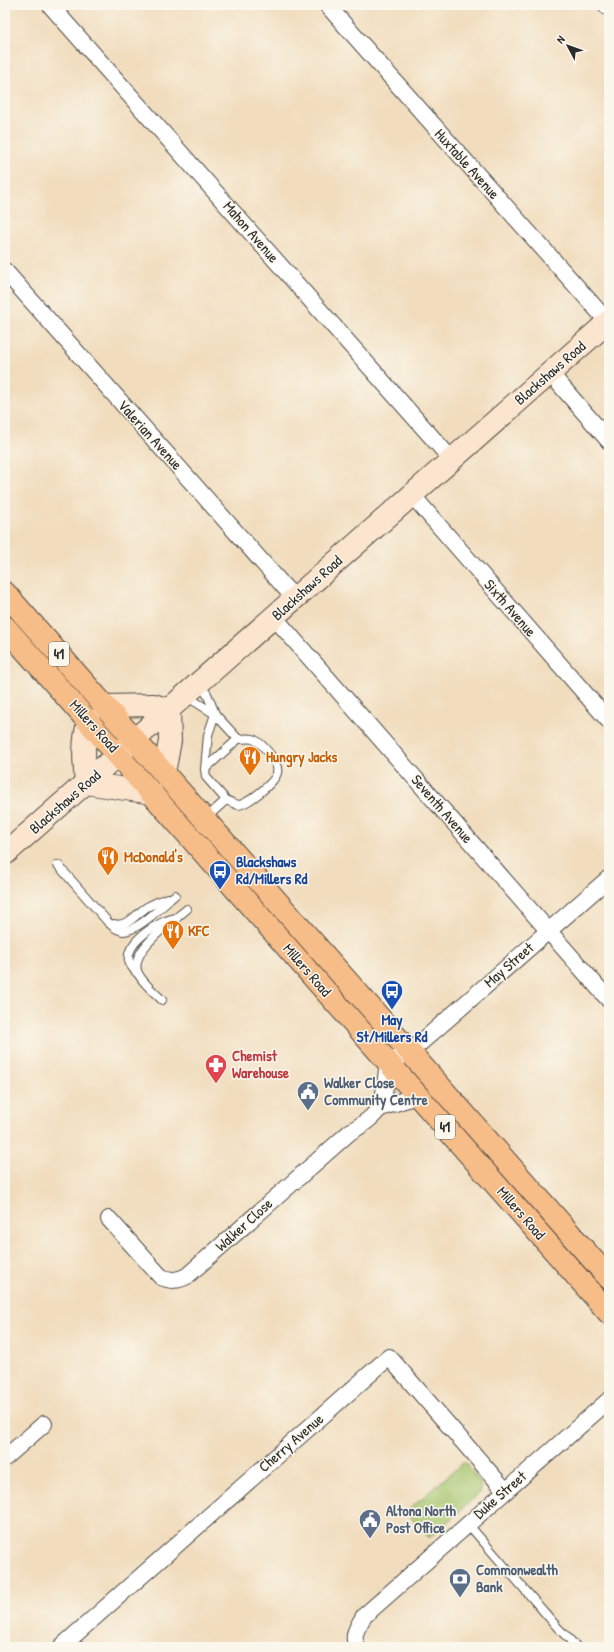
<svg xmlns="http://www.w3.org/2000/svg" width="614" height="1652" font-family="'Patrick Hand',sans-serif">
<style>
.green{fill:#a6c56d;stroke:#68784c}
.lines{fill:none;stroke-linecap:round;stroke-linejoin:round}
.service-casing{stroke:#494641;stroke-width:10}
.minor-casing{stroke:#494641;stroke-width:18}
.secondary-casing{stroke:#494641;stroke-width:24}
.primary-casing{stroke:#494641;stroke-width:24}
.service{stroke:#fff;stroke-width:8}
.minor{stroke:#fff;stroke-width:16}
.secondary{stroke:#fce5cf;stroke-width:22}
.primary{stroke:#f7bd88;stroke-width:22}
.labels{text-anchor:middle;stroke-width:3;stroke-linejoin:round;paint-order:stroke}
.shield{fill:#fbf7ec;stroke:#696865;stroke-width:1}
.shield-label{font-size:14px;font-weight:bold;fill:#2b2b2b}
.street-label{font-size:15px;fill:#2b2b2b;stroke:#fbf7ec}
.food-label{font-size:15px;font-weight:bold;fill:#c56008;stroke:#fbf7ec;text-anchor:start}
.transit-label{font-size:15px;font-weight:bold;fill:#164399;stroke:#fbf7ec;text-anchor:start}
.health-label{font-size:15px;font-weight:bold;fill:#be3a42;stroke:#fbf7ec;text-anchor:start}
.service-label{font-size:15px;font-weight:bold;fill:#4e5e75;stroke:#fbf7ec;text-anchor:start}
</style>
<rect width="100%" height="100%" fill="#fbf7ec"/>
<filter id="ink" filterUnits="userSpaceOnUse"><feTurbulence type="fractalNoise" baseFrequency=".025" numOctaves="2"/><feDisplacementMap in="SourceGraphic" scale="8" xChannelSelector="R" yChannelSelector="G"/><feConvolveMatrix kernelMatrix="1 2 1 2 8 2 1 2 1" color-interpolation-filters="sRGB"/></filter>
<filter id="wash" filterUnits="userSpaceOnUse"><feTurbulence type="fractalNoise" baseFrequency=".012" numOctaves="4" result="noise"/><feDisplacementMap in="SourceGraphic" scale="16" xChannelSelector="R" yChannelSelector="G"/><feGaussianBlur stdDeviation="0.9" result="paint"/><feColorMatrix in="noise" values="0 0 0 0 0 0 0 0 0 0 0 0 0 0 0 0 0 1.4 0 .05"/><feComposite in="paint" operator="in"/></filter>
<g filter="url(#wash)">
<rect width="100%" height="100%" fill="#f1ddbe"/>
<!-- green -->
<polygon class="green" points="464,1462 481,1483 479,1494 429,1538 406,1512"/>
</g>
<g filter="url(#ink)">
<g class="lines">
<!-- service casing -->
<g class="service-casing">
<g id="service">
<polyline points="199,685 207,694 214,711"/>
<polyline points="188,694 194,701 215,714 238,739 205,769"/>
<path d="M215 714 208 735 205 769 206 777 226 800 238 805C247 805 275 782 277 773 280 763 262 743 253 739 249 738 243 739 238 739"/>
<polyline points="206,818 226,800"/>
<path d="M58 865 107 921C112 926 116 930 123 931 137 932 164 904 175 895"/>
<path d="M114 924C127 928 137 913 147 907 154 903 161 900 168 898"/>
<path d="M138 974C134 970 130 966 129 961 125 942 161 919 177 918"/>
<path d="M162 1000C155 993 144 984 139 975 125 953 172 922 187 909"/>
<polyline points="468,1524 558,1628 577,1647"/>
</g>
</g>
<!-- minor casing -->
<g class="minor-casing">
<g id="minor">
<polyline points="50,5 452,460"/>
<polyline points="327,5 608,322"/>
<polyline points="606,5 609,8"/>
<polyline points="5,271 295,599"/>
<polyline points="550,373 609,441"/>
<polyline points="412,495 609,721"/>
<polyline points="274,617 609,1000"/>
<polyline points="381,1108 416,1096"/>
<path d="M109 1219 161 1277C171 1281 177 1281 187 1276L350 1132C388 1110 382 1103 388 1063L410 1052 609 878"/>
<polyline points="5,1458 44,1424"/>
<polyline points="61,1647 389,1357 505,1490"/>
<path d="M357 1647C351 1636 358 1626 364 1616L609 1400"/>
</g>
</g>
<!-- secondary casing -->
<g class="secondary-casing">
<g id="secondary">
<polyline points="104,706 154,705 169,711"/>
<polyline points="164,773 170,741 169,711"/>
<polyline points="86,783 152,793"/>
<path d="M86 783C84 761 82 742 89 720"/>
<polyline points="5,854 609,321"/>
</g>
</g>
<!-- primary casing -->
<g class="primary-casing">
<g id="primary">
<polyline points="5,593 609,1278"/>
<polyline points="5,627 609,1313"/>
</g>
</g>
<!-- service -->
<use href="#service" class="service"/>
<!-- minor -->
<use href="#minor" class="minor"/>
<!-- secondary -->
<use href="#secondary" class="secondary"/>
<!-- primary -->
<use href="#primary" class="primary"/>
</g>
</g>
<!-- icons -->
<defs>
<g id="restaurant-pin" transform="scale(1.15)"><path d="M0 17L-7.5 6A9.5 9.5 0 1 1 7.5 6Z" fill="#e8710a" stroke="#fbf7ec"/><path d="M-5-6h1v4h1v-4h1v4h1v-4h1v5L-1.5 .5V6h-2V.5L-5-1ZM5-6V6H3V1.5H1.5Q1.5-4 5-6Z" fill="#fff"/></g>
<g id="bus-pin" transform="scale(1.15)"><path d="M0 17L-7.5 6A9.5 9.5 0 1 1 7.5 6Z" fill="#1a4fb4" stroke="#fbf7ec"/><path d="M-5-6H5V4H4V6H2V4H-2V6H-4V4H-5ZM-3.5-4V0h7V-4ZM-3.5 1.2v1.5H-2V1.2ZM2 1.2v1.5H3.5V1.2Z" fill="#fff"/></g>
<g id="pharmacy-pin" transform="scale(1.15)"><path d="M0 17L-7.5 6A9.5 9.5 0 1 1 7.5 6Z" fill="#e0444e" stroke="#fbf7ec"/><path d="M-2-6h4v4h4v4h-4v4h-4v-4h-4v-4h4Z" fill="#fff"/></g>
<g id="civic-pin" transform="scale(1.15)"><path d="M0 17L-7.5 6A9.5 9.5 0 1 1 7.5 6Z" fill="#5c6f8a" stroke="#fbf7ec"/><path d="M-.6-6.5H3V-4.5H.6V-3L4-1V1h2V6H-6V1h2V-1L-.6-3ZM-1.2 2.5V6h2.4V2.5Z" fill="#fff"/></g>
<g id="bank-pin" transform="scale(1.15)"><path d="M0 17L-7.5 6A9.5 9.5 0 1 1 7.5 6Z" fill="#5c6f8a" stroke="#fbf7ec"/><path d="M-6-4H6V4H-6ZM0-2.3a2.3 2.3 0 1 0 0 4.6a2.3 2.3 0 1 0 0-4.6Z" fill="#fff"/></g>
</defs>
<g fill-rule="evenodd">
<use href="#restaurant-pin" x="250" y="757"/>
<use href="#restaurant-pin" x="108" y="857"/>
<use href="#bus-pin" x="220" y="871"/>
<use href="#restaurant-pin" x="173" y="931"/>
<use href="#bus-pin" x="392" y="991"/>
<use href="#pharmacy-pin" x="216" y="1065"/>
<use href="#civic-pin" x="308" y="1092"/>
<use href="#civic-pin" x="370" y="1520"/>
<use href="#bank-pin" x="460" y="1579"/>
</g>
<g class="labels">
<!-- shield labels -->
<g class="shield">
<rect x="49" y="642" width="20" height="24" rx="3"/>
<rect x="435" y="1115" width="20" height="24" rx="3"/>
</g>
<g class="shield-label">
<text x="59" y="659">41</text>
<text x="445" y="1132">41</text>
</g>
<!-- street labels -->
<g class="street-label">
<text transform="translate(467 164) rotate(48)" y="5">Huxtable Avenue</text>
<text transform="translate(251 232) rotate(49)" y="5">Mahon Avenue</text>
<text transform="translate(550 373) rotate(-41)" y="5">Blackshaws Road</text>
<text transform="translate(150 435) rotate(48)" y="5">Valerian Avenue</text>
<text transform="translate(307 588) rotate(-42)" y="5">Blackshaws Road</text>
<text transform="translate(510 608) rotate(49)" y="5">Sixth Avenue</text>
<text transform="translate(94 726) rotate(48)" y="5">Millers Road</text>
<text transform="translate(65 802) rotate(-41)" y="5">Blackshaws Road</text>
<text transform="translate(442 809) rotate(49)" y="5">Seventh Avenue</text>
<text transform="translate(509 965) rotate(-41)" y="5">May Street</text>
<text transform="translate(307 970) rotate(49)" y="5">Millers Road</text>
<text transform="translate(521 1213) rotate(49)" y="5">Millers Road</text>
<text transform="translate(244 1225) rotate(-42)" y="5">Walker Close</text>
<text transform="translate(291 1443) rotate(-41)" y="5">Cherry Avenue</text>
<text transform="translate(500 1495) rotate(-41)" y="5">Duke Street</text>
</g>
<!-- food labels -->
<g class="food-label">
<text x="266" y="762">Hungry Jacks</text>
<text x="124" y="862">McDonald's</text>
<text x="188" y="936">KFC</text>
</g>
<!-- transit labels -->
<g class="transit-label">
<text x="236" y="867">Blackshaws<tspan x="236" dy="17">Rd/Millers Rd</tspan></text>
<text x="392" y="1025" text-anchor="middle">May<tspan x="392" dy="17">St/Millers Rd</tspan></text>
</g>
<!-- health labels -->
<g class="health-label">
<text x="232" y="1061">Chemist<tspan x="232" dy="17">Warehouse</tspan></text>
</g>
<!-- service labels -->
<g class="service-label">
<text x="324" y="1088">Walker Close<tspan x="324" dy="17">Community Centre</tspan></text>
<text x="386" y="1516">Altona North<tspan x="386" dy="17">Post Office</tspan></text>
<text x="476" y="1575">Commonwealth<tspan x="476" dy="17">Bank</tspan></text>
</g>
</g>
<!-- margin -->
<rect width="614" height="1652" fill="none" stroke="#fbf7ec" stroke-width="20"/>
<!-- north arrow -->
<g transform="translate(568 46) rotate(311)" stroke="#fbf7ec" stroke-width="3" paint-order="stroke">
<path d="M0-3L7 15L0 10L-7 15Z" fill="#2b2b2b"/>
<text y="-6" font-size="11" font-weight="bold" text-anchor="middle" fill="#2b2b2b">N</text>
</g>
</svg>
